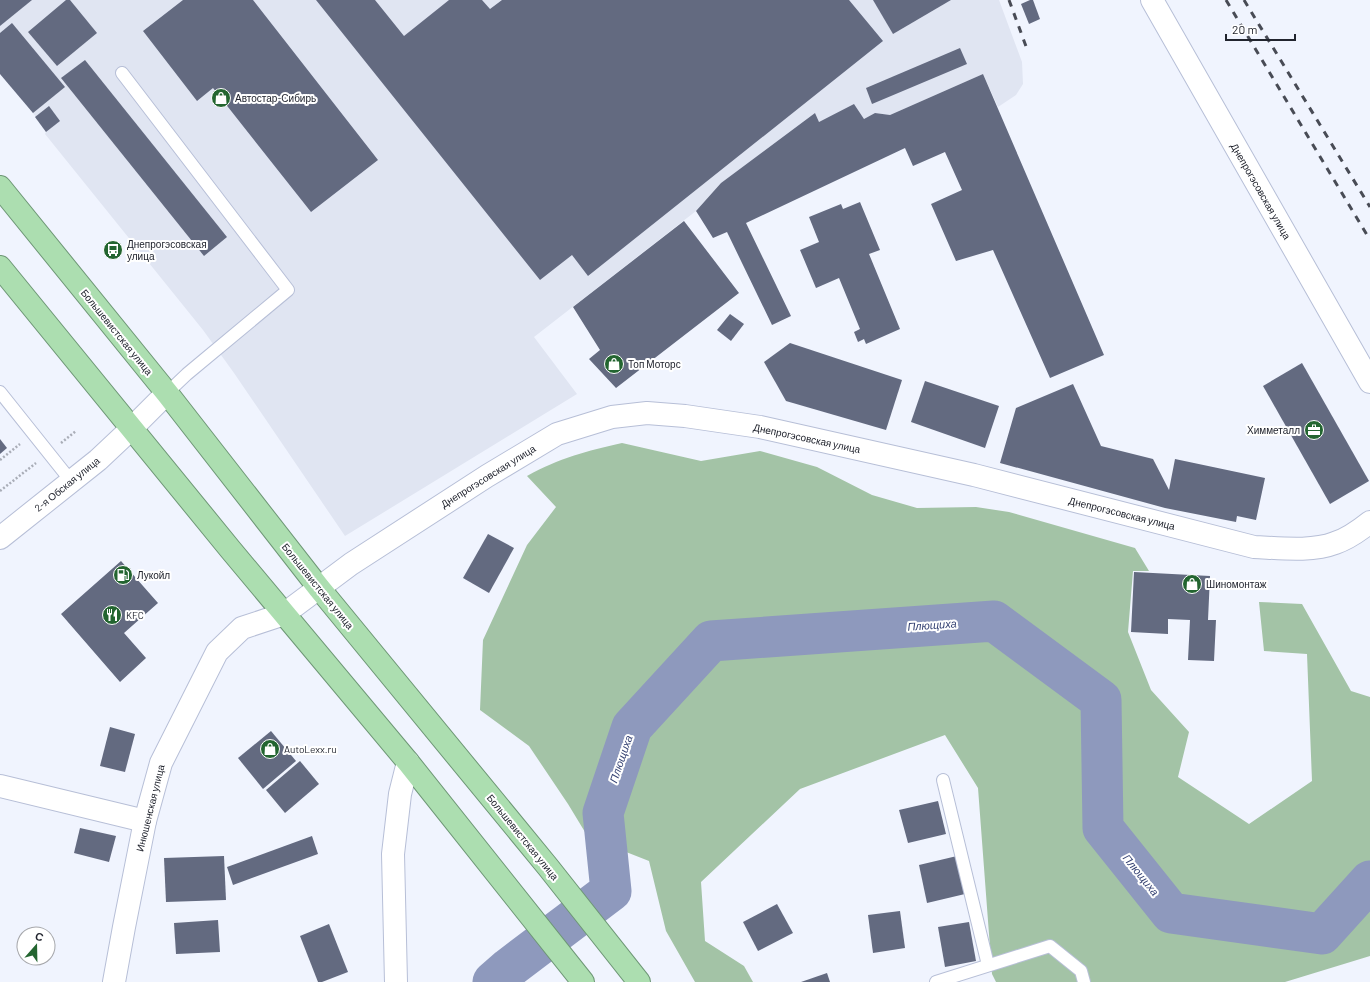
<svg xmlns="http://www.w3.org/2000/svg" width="1370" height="982" font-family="Barlow,sans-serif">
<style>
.built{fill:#e0e5f2}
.forest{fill:#a3c3a6}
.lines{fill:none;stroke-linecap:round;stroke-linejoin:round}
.river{stroke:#8e99bd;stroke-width:41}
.building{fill:#636a80}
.service-casing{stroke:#b7bfd7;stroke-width:14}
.minor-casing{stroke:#b7bfd7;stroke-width:24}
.tertiary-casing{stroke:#b7bfd7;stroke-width:24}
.trunk-casing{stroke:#6e9776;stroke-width:24}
.path{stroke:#a9adb7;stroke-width:2.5;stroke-dasharray:2 2;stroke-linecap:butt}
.service{stroke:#fff;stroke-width:12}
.minor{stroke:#fff;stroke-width:22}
.tertiary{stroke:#fff;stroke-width:22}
.trunk{stroke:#acdeb0;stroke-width:22}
.rail{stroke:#484b55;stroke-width:3;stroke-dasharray:7 7;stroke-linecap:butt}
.labels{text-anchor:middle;stroke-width:4;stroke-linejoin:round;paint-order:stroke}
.poi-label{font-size:10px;fill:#21242e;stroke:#fff;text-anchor:start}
.street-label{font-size:10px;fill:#21242e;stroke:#fff}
.water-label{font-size:11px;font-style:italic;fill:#354273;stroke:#fff}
</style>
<rect width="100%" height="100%" fill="#f0f4fe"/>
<!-- built -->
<polygon class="built" points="0,0 999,0 1022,62 1023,84 1016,95 998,107 983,74 890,115 875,113 864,119 854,105 819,122 815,113 721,183 696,211 534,337 577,394 345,536 234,373 203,330 45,134 46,132 33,113 0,74"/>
<!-- forest -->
<path class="forest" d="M622 443 701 461 760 451 817 467 872 495 917 508 976 507 1009 512 1135 548 1149 571H1133L1128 632 1151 690 1189 732 1178 777 1249 824 1312 781 1307 654 1264 651 1259 602 1302 604 1351 691 1370 697V956L1285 982H996L992 974 978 788 945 735 800 789 701 882 705 941 744 966 753 982H695L666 931 649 861 588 837 568 804 529 746 480 710 483 640 527 545 556 507 527 476C559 458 587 451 622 443Z"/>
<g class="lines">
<!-- river -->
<polyline class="river" points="493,982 509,968 611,891 603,813 632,727 711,641 994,621 1101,700 1103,828 1171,913 1322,934 1370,881"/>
</g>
<!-- building -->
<g class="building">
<polygon points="0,0 32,0 0,26"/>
<polygon points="66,0 70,0 97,33 57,66 28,32"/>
<polygon points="183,0 253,0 378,160 311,212 213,88 197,101 143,31"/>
<polygon points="316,0 375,0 404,36 449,0 482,0 490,9 502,0 849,0 883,41 588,276 572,255 540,280"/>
<polygon points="873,0 951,0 893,34"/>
<polygon points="1030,0 1033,0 1040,19 1029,24 1021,4"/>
<polygon points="12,23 65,87 33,113 0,74 0,33"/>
<polygon points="960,48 967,64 872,104 866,88"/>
<polygon points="85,60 227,237 204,256 61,78"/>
<polygon points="983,74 1104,355 1050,378 993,250 956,261 931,204 962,190 945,152 913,166 905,148 746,223 791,316 772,325 727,232 713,238 696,211 721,183 815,113 819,122 854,104 864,119 875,113 890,115"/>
<polygon points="49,106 60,121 46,132 35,117"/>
<polygon points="860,202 880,250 869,254 900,329 866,344 864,339 858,342 854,332 860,329 839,278 816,288 800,250 819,242 809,217 841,204 843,209"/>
<polygon points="684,221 739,293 616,388 589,359 600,350 573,307"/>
<polygon points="730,314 744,324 731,341 717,330"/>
<polygon points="790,343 902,380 886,430 786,401 764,362"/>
<polygon points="1302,363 1369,481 1330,504 1263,386"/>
<polygon points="925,381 999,406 985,448 911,422"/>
<polygon points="1073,384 1101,446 1153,459 1169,490 1175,459 1265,478 1256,520 1237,516 1236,522 1165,508 1000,463 1016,408"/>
<polygon points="0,439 7,448 0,454"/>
<polygon points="488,534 514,548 489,593 463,578"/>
<polygon points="121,561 158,603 124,633 146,658 120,682 61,614"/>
<polygon points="1134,572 1210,576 1208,620 1216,620 1214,661 1188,660 1190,620 1168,619 1168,634 1131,632"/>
<polygon points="110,727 135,734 125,772 100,766"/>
<polygon points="271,731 296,761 263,789 238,758"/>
<polygon points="300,761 319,784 285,813 266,790"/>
<polygon points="938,801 946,834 908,843 899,810"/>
<polygon points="80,828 116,836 109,862 74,853"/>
<polygon points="312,836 318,854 233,885 227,867"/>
<polygon points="224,856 226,900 166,902 164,858"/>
<polygon points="957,856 965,894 927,903 919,865"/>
<polygon points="777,904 793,933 758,951 743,922"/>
<polygon points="900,911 905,948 873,953 868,915"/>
<polygon points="218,920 220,952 176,954 174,923"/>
<polygon points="969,922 976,961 945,967 938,927"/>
<polygon points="329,924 348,972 322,982 318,982 300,936"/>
<polygon points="827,973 830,982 801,982"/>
</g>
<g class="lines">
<!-- service casing -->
<g class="service-casing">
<g id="service">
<polyline points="122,73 288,290 187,374 167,393"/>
<polyline points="0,392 71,481"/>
<polyline points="943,780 988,965"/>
<polyline points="936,982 1050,946 1081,971 1084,982"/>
</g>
</g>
<!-- minor casing -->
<g class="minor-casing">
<g id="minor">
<polyline points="0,538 98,460 131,429 167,393"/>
<polyline points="0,786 145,821"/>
<polyline points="114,982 124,927 145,821 161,763 217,652 242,628 284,614"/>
<polyline points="396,982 393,854 400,794 408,762"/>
</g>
</g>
<!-- tertiary casing -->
<g class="tertiary-casing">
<g id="tertiary">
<polyline points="1152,0 1370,382"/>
<path d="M284 614 351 564 487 476 557 434 612 417 647 413 685 416 760 427 974 475 1254 547C1279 548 1312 552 1335 543 1347 539 1360 530 1370 522"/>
</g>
</g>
<!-- trunk casing -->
<g class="trunk-casing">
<g id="trunk">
<polyline points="0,187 167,393 319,588 548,867 639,982"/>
<polyline points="0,267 230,549 408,762 583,982"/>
</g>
</g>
<!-- path -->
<g class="path">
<polyline points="61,443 76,431"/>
<polyline points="0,460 20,444"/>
<polyline points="0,491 36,463"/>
</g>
<!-- service -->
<use href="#service" class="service"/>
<!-- minor -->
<use href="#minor" class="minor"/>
<!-- tertiary -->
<use href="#tertiary" class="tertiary"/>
<!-- trunk -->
<use href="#trunk" class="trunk"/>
<!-- rail -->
<g class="rail">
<polyline points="1009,0 1027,49"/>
<polyline points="1226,0 1370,240"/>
<polyline points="1244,0 1370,207"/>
</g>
</g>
<!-- icons -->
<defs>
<g id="shop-disc" transform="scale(1)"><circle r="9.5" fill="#236530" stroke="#fff"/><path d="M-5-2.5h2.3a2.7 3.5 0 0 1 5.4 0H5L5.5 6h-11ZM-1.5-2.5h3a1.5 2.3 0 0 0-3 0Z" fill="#fff"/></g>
<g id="bus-disc" transform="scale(1)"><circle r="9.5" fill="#236530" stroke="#fff"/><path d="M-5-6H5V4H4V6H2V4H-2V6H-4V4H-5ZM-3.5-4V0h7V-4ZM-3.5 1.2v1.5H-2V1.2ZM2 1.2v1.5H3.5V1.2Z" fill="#fff"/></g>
<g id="office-disc" transform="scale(1)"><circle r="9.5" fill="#236530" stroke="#fff"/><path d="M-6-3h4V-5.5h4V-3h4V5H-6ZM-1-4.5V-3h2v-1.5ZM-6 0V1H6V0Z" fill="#fff"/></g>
<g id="fuel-disc" transform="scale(1)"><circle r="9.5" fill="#236530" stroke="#fff"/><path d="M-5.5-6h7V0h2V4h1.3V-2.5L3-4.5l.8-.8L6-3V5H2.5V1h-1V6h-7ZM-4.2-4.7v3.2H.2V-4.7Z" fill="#fff"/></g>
<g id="restaurant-disc" transform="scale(1)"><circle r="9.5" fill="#236530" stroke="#fff"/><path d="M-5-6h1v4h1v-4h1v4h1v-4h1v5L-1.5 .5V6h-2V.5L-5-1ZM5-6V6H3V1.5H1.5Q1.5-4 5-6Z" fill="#fff"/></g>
</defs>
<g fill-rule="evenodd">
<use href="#shop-disc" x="221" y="98"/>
<use href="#bus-disc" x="113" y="250"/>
<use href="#shop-disc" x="614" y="364"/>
<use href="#office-disc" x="1314" y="430"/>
<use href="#fuel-disc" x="123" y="575"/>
<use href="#shop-disc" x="1192" y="584"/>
<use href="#restaurant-disc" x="112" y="615"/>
<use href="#shop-disc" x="270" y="749"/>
</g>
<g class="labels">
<!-- poi labels -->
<g class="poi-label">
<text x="235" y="102">Автостар-Сибирь</text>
<text x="127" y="248">Днепрогэсовская<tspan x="127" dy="12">улица</tspan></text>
<text x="628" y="368">Топ Моторс</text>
<text x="1300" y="434" text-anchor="end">Химметалл</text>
<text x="137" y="579">Лукойл</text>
<text x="1206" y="588">Шиномонтаж</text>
<text x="126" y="619">KFC</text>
<text x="284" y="753">AutoLexx.ru</text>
</g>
<!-- street labels -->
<g class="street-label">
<text transform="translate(1261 191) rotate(60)" y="4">Днепрогэсовская улица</text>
<text transform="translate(117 332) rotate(51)" y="4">Большевистская улица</text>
<text transform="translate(807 438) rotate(12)" y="4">Днепрогэсовская улица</text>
<text transform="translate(488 476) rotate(-32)" y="4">Днепрогэсовская улица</text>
<text transform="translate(67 484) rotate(-39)" y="4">2-я Обская улица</text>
<text transform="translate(1122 513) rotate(14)" y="4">Днепрогэсовская улица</text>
<text transform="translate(318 586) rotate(51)" y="4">Большевистская улица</text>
<text transform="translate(150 808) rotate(-76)" y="4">Инюшенская улица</text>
<text transform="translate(523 837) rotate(51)" y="4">Большевистская улица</text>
</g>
<!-- water labels -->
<g class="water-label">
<text transform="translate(932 625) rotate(-4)" y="4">Плющиха</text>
<text transform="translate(621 759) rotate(-71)" y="4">Плющиха</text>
<text transform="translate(1141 875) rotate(51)" y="4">Плющиха</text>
</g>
</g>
<!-- north arrow -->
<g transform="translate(36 946) rotate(20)"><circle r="19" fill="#ffffff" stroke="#a6a7ab"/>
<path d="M0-3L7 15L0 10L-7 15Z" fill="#236530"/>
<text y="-6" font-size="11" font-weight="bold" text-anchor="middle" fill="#21242e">С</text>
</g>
<!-- scale -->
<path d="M1226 34v6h69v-6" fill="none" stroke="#21242e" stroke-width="2"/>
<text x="1232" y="34" font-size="12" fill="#21242e" stroke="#ffffff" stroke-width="3" paint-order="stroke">20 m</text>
</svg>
